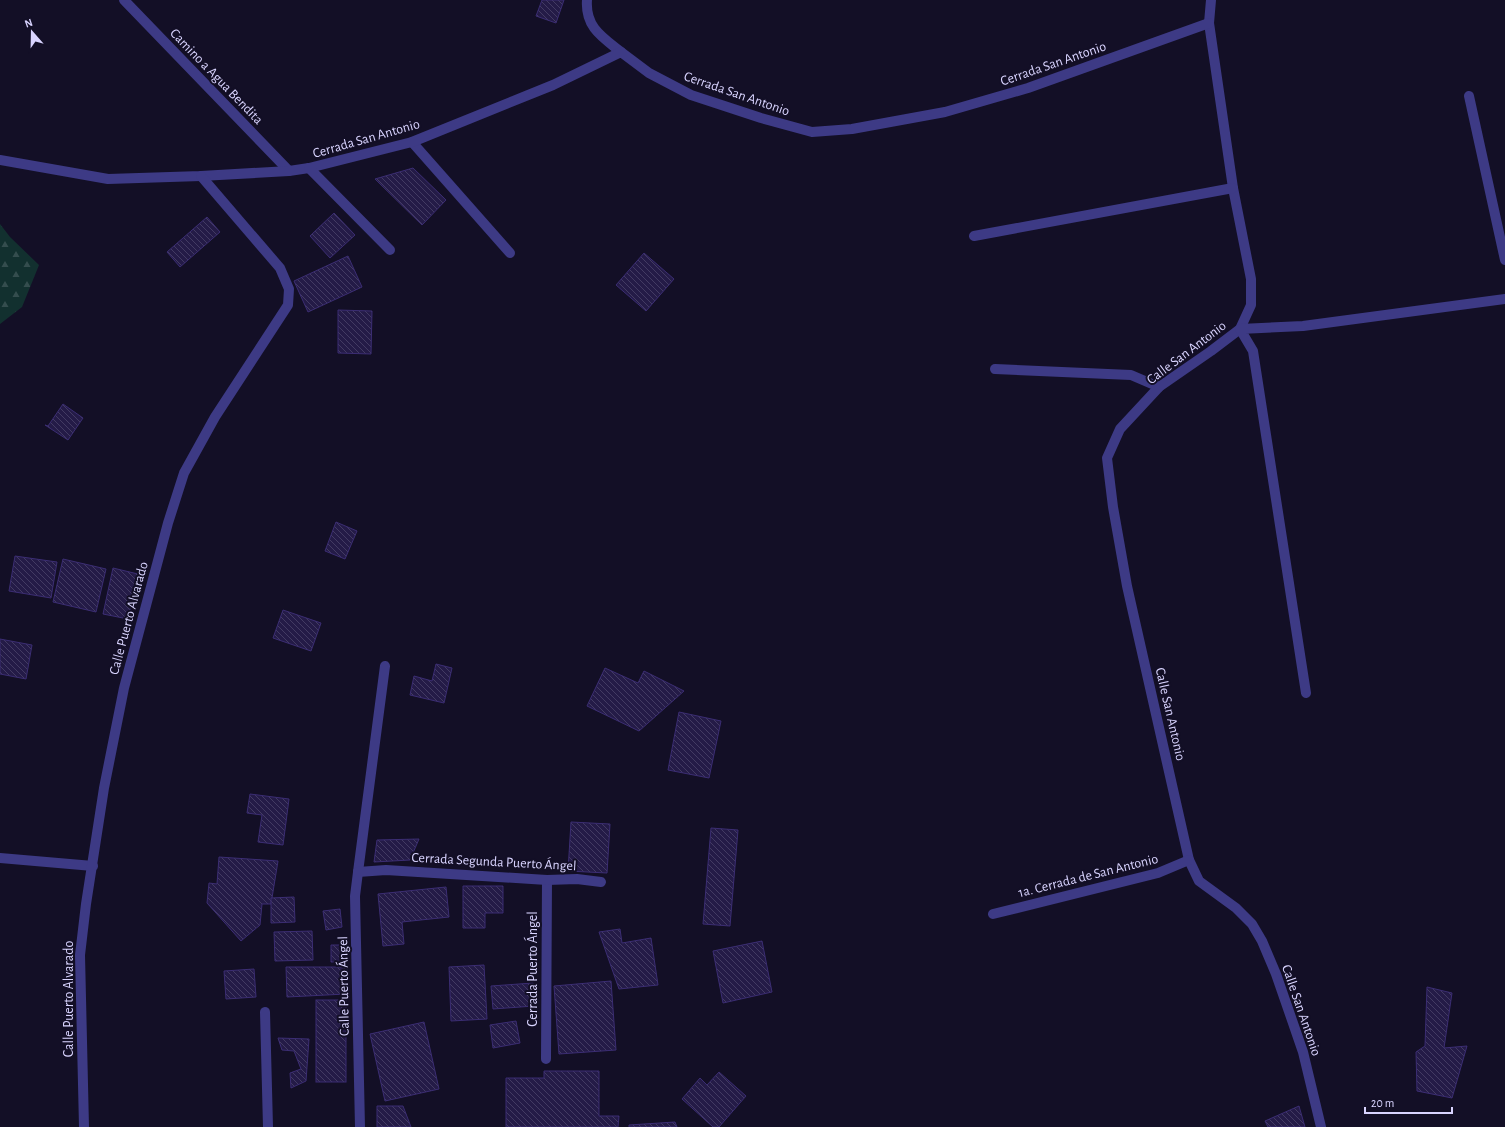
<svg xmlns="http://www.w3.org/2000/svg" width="1505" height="1127" font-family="'Alegreya Sans',sans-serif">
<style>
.forest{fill:url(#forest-firs)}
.building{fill:url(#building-back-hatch);stroke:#3b2d73}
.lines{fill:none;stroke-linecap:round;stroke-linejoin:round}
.lane{stroke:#3d3a85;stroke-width:10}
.street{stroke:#3d3a85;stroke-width:10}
.labels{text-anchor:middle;stroke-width:4;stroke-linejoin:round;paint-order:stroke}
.street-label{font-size:14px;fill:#d9d4ff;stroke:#130f26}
</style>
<defs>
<pattern id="forest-firs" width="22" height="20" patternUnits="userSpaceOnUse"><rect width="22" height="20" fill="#12302f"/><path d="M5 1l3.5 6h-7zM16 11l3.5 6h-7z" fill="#344d4e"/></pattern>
<pattern id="building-back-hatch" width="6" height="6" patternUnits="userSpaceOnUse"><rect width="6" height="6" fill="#241b47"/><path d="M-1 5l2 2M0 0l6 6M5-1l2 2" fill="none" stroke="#433b63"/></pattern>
</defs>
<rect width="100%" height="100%" fill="#130f26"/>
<!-- forest -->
<polygon class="forest" points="0,224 10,237 39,265 22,307 0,324"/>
<!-- building -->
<g class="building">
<polygon points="542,0 564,0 556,23 536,16"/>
<polygon points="413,168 446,200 422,225 375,179"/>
<polygon points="334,213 355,235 330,258 310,236"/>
<polygon points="207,217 220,232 180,267 167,252"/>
<polygon points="644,253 674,279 646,311 616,285"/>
<polygon points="348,256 362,287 308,312 294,281"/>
<polygon points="338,310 372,311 371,354 338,353"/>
<polygon points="63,404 83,418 68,440 45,425 48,426"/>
<polygon points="336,522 357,531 345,559 325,551"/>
<polygon points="15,556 57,562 51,598 9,591"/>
<polygon points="63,559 106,569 96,612 53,602"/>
<polygon points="113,568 138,574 128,619 103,614"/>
<polygon points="283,610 321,623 311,651 273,638"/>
<polygon points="0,639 32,645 26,679 0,674"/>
<polygon points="436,664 452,668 444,703 410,695 414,676 432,681"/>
<polygon points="605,668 638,683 644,671 684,691 639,731 587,706"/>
<polygon points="679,712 721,721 709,778 668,770"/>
<polygon points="250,794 289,799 283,845 258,842 262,815 247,813"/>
<polygon points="571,822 610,824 607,873 568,871"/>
<polygon points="711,828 738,830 730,926 703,924"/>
<polygon points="419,839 410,860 374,862 377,840"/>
<polygon points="219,857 278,861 271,904 262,904 260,925 241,941 207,903 209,883 217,884"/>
<polygon points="463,886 503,886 503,913 485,913 485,928 463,928"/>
<polygon points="446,887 449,917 402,922 404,944 383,946 378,894"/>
<polygon points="294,897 295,922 271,923 271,898"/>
<polygon points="340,909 342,927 326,930 323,911"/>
<polygon points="620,929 622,943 651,938 658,985 619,989 599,932"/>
<polygon points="312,931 313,960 275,961 274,932"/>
<polygon points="762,941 772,992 723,1003 713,951"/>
<polygon points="331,945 347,945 346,962 331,962"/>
<polygon points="484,965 487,1019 451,1021 449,967"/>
<polygon points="286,967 347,967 346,994 287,997"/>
<polygon points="254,969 256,997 226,999 224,971"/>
<polygon points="611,981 616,1050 559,1054 554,986"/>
<polygon points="533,983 534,1006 493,1009 491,986"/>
<polygon points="1427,987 1452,993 1444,1048 1467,1046 1452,1098 1417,1091 1416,1052 1425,1046"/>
<rect x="316" y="1000" width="30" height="82"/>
<polygon points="516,1021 520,1043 493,1048 490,1025"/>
<polygon points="424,1022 439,1089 385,1101 370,1034"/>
<polygon points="278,1038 309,1039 306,1081 291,1088 290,1073 301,1069 294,1051 282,1050"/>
<polygon points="544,1071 599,1071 599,1116 619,1116 618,1127 506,1127 506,1078 544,1078"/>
<polygon points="719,1072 746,1096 719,1127 713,1127 682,1099 700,1078 707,1085"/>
<polygon points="377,1106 403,1106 411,1127 377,1127"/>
<polygon points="1299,1106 1305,1127 1268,1127 1265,1121"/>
<polygon points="675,1122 677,1127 629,1127 629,1125"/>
</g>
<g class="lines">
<!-- lane -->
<polyline class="lane" points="995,369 1131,375 1159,387"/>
<!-- street -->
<g class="street">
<polyline points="124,0 289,171"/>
<path d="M587 0C585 27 602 37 621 52"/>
<polyline points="1211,0 1209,23 1233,188 1251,279 1251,305 1240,329 1211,351 1159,387 1120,429 1107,458 1113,507 1127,586 1189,860 1199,881 1236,908 1252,924 1262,941 1276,974 1303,1052 1321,1127"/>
<polyline points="1469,96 1505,260"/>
<polyline points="412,142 510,253"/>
<polyline points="0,160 108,179 201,176 289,171 309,168 412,142 553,85 621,52 649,73 691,95 761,118 812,132 852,129 945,112 1028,88 1209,23"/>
<polyline points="309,168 390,250"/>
<polyline points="974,236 1233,188"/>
<polyline points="1306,693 1253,351 1240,329 1303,326 1505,299"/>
<polyline points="0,858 93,866"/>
<polyline points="358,872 385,666"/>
<polyline points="993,914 1158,873 1189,860"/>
<polyline points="265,1012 268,1127"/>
<polyline points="546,1059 547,880"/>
<polyline points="84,1127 80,955 86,904 104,788 124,688 168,523 184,473 215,417 288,305 289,289 280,268 201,176"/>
<polyline points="360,1127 355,896 358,872 386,870 547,880 577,879 601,882"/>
</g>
</g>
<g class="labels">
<!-- street labels -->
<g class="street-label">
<text transform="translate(1053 63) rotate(-19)" y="5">Cerrada San Antonio</text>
<text transform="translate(217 76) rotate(46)" y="5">Camino a Agua Bendita</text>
<text transform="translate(737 93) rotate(19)" y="5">Cerrada San Antonio</text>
<text transform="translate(366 138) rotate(-16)" y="5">Cerrada San Antonio</text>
<text transform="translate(1186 352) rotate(-37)" y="5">Calle San Antonio</text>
<text transform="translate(128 618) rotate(-75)" y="5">Calle Puerto Alvarado</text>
<text transform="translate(1171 714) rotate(77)" y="5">Calle San Antonio</text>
<text transform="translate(494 861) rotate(3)" y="5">Cerrada Segunda Puerto Ángel</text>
<text transform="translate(1088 875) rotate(-14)" y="5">1a. Cerrada de San Antonio</text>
<text transform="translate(532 969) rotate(-90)" y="5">Cerrada Puerto Ángel</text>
<text transform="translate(343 986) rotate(-91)" y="5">Calle Puerto Ángel</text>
<text transform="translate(68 999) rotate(-90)" y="5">Calle Puerto Alvarado</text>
<text transform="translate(1302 1010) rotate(71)" y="5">Calle San Antonio</text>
</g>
</g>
<!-- north arrow -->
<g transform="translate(32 32) rotate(340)" stroke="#130f26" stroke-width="3" paint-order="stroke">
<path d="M0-3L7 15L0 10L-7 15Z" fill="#d9d4ff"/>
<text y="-6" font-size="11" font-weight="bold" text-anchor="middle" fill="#d9d4ff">N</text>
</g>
<!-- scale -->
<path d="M1365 1107v6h87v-6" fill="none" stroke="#d9d4ff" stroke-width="2"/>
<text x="1371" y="1107" font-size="12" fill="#d9d4ff" stroke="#130f26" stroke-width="3" paint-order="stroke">20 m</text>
</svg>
